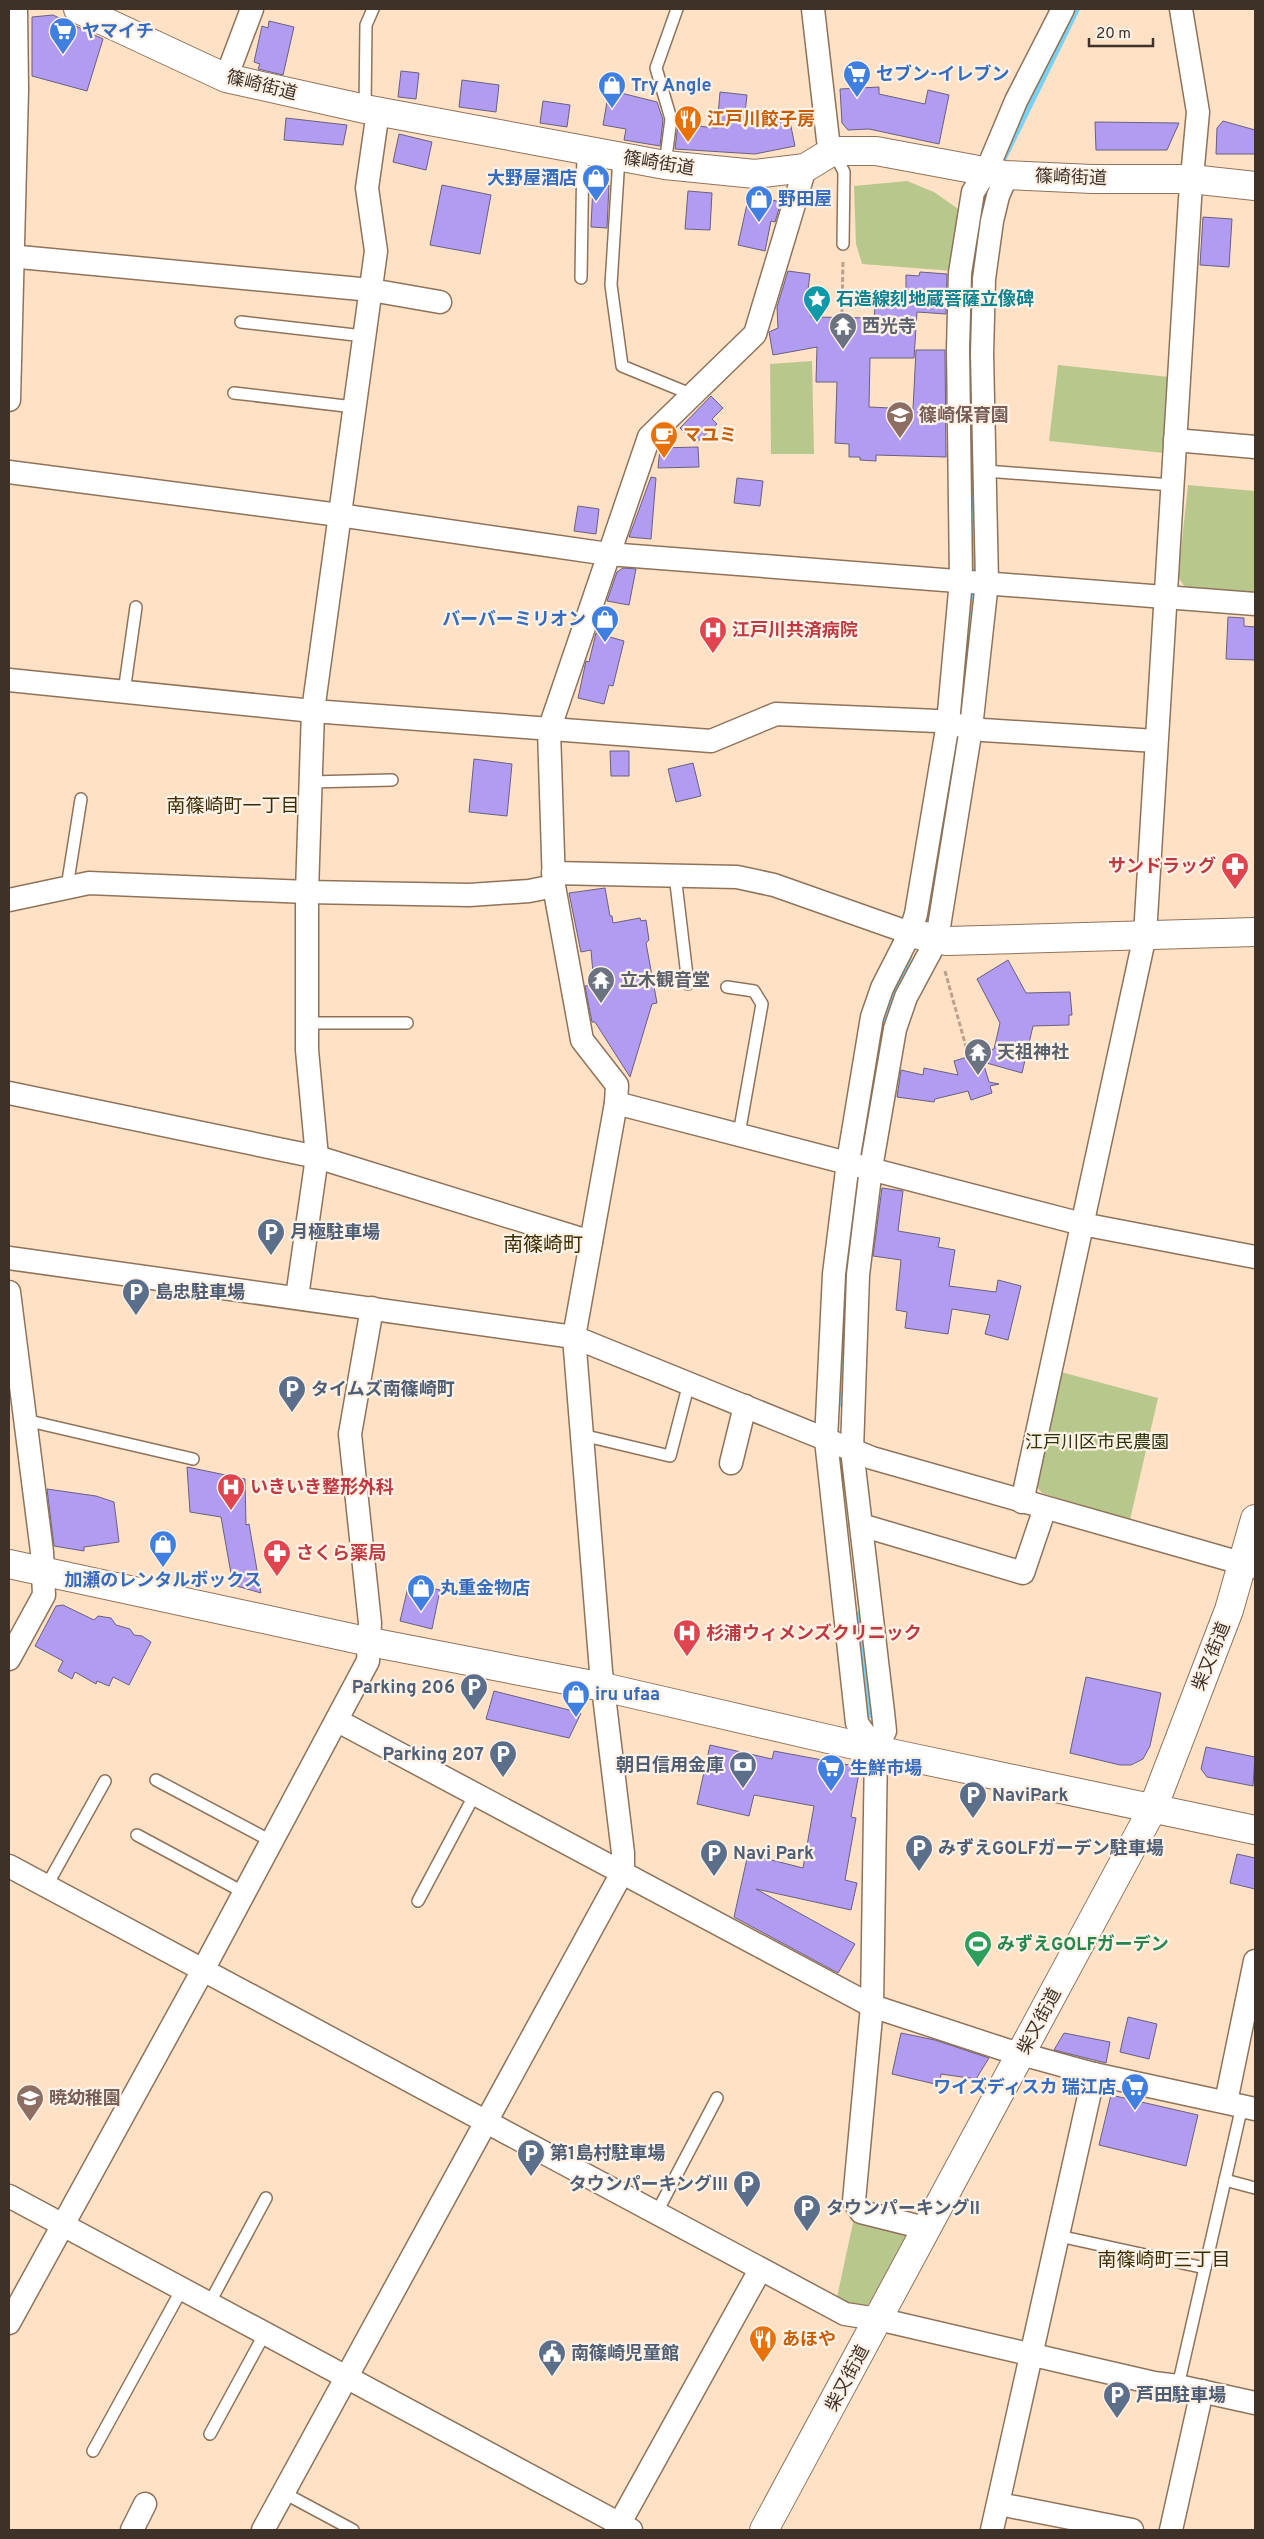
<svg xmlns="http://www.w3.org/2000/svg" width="1264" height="2539" font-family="Overpass,'Noto Sans JP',sans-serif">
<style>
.green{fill:#b8c78c}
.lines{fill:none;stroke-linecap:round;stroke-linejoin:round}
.stream{stroke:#78d2f6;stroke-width:6}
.building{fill:#b29cf2;stroke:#67607f}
.lane-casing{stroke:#8e735b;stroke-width:14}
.street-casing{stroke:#8e735b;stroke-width:25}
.secondary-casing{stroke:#8e735b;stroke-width:30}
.path{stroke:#baa28d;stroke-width:3;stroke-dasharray:5 2.5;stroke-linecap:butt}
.lane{stroke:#fff;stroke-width:11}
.street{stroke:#fff;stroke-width:22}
.secondary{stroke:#fff;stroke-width:28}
.labels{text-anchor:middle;stroke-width:4.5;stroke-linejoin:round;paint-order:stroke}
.shop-label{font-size:18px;font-weight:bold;fill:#366cbe;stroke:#fef2e7;text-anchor:start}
.street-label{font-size:18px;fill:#3e3228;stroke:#fef2e7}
.food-label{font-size:18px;font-weight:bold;fill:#c56008;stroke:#fef2e7;text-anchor:start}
.culture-label{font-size:18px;font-weight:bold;fill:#0d838f;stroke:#fef2e7;text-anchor:start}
.worship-label{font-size:18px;font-weight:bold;fill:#5b616d;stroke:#fef2e7;text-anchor:start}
.education-label{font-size:18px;font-weight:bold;fill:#785e54;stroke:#fef2e7;text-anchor:start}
.health-label{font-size:18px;font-weight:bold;fill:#be3a42;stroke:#fef2e7;text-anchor:start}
.service-label{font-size:18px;font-weight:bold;fill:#4e5e75;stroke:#fef2e7;text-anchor:start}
.park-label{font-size:18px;fill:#2c340b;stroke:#fef2e7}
.leisure-label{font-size:18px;font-weight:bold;fill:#27864d;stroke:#fef2e7;text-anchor:start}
.neighbourhood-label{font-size:19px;fill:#3b2d03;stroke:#fef2e7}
.quarter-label{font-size:20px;fill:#3b2d03;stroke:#fef2e7}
</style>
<rect width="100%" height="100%" fill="#ffe1c6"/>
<!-- green -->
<g class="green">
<polygon points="907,181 934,192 964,213 953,271 862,264 856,244 854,186"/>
<polygon points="812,361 814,454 771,454 770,364"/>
<polygon points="1058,365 1169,377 1164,453 1049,441"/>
<polygon points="1188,485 1255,491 1255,593 1187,590 1178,577"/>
<polygon points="1061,1372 1158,1398 1130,1520 1042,1493 1037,1487"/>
<polygon points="854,2218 911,2232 871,2303 864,2306 836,2302"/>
</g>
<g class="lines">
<!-- stream -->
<g class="stream">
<polyline points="1000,166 1077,9"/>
<polyline points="983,215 985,199 991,187"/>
<polyline points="973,577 974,475"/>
<polyline points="963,674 973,587"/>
<polyline points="937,867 947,795"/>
<polyline points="925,920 933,897"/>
<polyline points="886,1026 888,1009 909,957"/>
<polyline points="848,1252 855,1208"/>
<polyline points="843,1405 843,1312"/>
<polyline points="860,1614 870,1715"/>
</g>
</g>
<!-- building -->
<g class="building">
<polygon points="53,15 103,39 87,91 32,76 32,17"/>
<polygon points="269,21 294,27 283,75 258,69 260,64 254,62 262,26 268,28"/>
<polygon points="401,71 419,73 416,99 398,97"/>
<polygon points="462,80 499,85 496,112 459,107"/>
<polygon points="879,87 879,94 925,104 928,90 949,95 939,144 869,129 848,130 842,123 840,89"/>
<polygon points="609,90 657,102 663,120 660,146 624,140 626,129 603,125"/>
<polygon points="720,92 747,95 745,113 768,109 770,121 789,117 795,146 755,154 675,149 678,124 717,128"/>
<polygon points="543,101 570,105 567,127 540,123"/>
<polygon points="286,118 347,125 343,145 284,140"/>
<polygon points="1223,121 1255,130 1255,154 1216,154 1217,128"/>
<polygon points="1095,122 1179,123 1167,150 1096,150"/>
<polygon points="399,134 432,142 426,170 393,162"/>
<polygon points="593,184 609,185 607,228 591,227"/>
<polygon points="442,185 491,195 480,254 430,245"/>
<polygon points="688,191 712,193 710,230 685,229"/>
<polygon points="749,195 781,202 775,222 771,221 765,251 738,245"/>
<polygon points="1203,217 1232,219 1229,267 1200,265"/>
<polygon points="788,271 810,274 806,305 811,305 811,317 874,318 875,307 884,308 884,297 906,298 906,275 919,276 920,272 947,274 946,314 917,312 914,358 870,358 869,407 913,409 916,350 945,350 946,457 876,455 876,461 860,460 860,457 849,457 849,444 835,443 837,382 816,382 817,347 773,355 769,332 778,328 777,307"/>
<polygon points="711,396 723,408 712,419 717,424 695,444 680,428"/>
<polygon points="698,447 699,467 658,468 660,448"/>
<polygon points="651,477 656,478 651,539 629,537"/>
<polygon points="737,478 763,481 760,506 734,503"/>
<polygon points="578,506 599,509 596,534 574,531"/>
<polygon points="623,568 636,569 629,605 607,601 617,572"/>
<polygon points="1228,617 1244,618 1244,626 1255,627 1255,660 1226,659"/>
<polygon points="596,633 624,641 613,686 609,685 604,704 578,698 586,661 589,662"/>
<polygon points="610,751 629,751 629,776 611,776"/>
<polygon points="474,759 512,764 507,816 469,812"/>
<polygon points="693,763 701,796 676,802 668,769"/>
<polygon points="605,888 610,916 612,916 613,923 640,918 641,921 646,920 649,940 646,943 657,1003 652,1004 630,1077 595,1022 592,1022 585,986 594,985 591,950 581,952 569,893"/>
<polygon points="1008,960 1026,993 1070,992 1072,1015 1069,1015 1069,1025 1033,1026 1022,1073 983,1062 989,1082 999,1084 990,1086 992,1093 971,1100 968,1091 935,1099 934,1102 897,1097 901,1070 923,1075 924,1068 958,1075 954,1061 994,1049 1000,1023 977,979"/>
<polygon points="882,1188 903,1191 898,1231 940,1238 938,1247 955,1250 949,1286 996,1292 998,1280 1021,1286 1008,1340 985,1334 990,1315 952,1309 948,1334 905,1328 907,1312 896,1310 901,1260 873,1256"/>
<polygon points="187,1467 245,1479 246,1525 249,1524 261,1593 233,1585 221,1517 190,1512"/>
<polygon points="47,1489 96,1496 114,1502 119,1542 84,1547 84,1551 54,1546"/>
<polygon points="409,1583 440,1590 432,1629 400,1621"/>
<polygon points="63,1605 94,1620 98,1616 111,1618 116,1625 130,1629 134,1635 142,1636 151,1642 129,1685 113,1677 109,1686 97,1681 96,1684 75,1672 72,1679 58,1671 63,1661 35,1646 56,1606"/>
<polygon points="1086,1677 1161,1693 1150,1746 1143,1759 1131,1765 1120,1765 1070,1753"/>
<polygon points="494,1691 581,1713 569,1738 486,1719"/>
<polygon points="710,1745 772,1759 774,1751 860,1767 851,1817 856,1818 845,1880 857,1883 851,1910 756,1889 855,1944 838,1973 734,1917 748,1854 803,1868 814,1806 754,1795 749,1816 697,1804"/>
<polygon points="1206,1747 1255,1757 1253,1786 1207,1777 1201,1769"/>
<polygon points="1237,1854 1255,1858 1255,1889 1230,1883"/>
<polygon points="1128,2017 1157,2024 1149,2059 1120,2052"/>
<polygon points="901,2033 935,2040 989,2058 976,2079 941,2074 939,2085 892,2074"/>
<polygon points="1064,2033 1110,2042 1106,2063 1054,2050"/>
<polygon points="1111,2095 1198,2115 1186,2166 1099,2145"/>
</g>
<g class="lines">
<!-- lane casing -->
<g class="lane-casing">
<g id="lane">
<polyline points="365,109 366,25 373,9"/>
<polyline points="834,153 844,172 843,244"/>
<polyline points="619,157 611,285 622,366 693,395"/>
<polyline points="665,165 671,119 656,68 677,9"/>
<polyline points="581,278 583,150"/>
<polyline points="241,322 364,336"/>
<polyline points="234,393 354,407"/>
<polyline points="986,471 1172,485"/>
<polyline points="124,692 136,607"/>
<polyline points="310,782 392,780"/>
<polyline points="675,875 688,984"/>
<polyline points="67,887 81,799"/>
<polyline points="727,987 754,991 762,1004 739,1134"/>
<polyline points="307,1023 407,1023"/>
<polyline points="25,1420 193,1459"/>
<polyline points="582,1435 670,1456 689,1383"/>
<polyline points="156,1780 271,1841"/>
<polyline points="137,1835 243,1892"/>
<polyline points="46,1887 105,1781"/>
<polyline points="418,1901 475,1794"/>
<polyline points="1225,2180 1255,2188"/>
<polyline points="657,2212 717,2098"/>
<polyline points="1059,2236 1205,2268"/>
<polyline points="209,2304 266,2198"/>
<polyline points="1178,2386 1242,2106"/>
<polyline points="210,2434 265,2333"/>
<polyline points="93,2451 182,2289"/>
<polyline points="284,2493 353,2530"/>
</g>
</g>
<!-- street casing -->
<g class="street-casing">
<g id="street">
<polyline points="813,9 828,140 833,151"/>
<polyline points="226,78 252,9"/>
<polyline points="1007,175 998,196 992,221 984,279 982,354 987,582 971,728 937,939 906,997 895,1029 871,1168 858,1275 852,1450 883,1712 885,1731 876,1750 857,1723 826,1440 834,1274 848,1162 872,1017 882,988 910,933 916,914 948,723 961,580 958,349 960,273 973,192 987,170 1016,101 1063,9"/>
<polyline points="9,256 371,290 440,302"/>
<polyline points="9,400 17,90 16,9"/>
<polyline points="1175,440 1255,447"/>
<polyline points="9,472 339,515 608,554 1255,604"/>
<polyline points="9,680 313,711 711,741 776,714 937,721 983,730 1156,741"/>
<polyline points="553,873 737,877 774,885 910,933"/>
<polyline points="9,900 89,883 307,892 469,895 529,891 554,886"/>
<polyline points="9,1093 317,1157 591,1242"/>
<polyline points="616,1103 1082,1224 1255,1257"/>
<polyline points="9,1258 574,1337 872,1458 1255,1567"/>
<polyline points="9,1292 42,1552 44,1595 9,1659"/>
<polyline points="297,1297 317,1157 307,1050 307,892 313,711 376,251 367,188 378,111"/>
<polyline points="731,1463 745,1406"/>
<polyline points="1022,1502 1145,935 1190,199 1198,112 1181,9"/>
<polyline points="861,1525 1023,1573 1045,1508"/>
<polyline points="338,1721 872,2006 1003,2049 1094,2074 1255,2109"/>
<polyline points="876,1750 872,2006 854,2201 861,2212 925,2228"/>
<polyline points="9,1866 845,2314 878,2319 1154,2383 1178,2386 1255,2403"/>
<polyline points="1226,2102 1255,1961"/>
<polyline points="9,2196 631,2530"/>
<polyline points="9,2323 203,1970 368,1661 370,1623 350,1434 372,1308"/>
<polyline points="999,2504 1132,2530"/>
<polyline points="132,2530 145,2504"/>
<polyline points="263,2530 623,1871 623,1853 601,1671 574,1337 616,1103 617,1085 582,1040 554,886 549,730 649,437 755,334 805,168"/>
<polyline points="616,2530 760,2270"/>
<polyline points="992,2530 1094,2074"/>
<polyline points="1171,2530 1202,2391"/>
</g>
</g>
<!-- secondary casing -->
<g class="secondary-casing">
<g id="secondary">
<polyline points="78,9 226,78 365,109 665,165 755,174 805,168 833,151 876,151 1005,175 1092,179 1191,179 1255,186"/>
<polyline points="910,933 947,941 1255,932"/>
<polyline points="9,1564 370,1642 603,1687 876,1750 1255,1830"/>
<polyline points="764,2530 1153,1808 1229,1610 1255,1519"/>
</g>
</g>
<!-- path -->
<g class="path">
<polyline points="842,312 843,260"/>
<polyline points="945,971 968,1054"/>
</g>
<!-- lane -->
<use href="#lane" class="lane"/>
<!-- street -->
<use href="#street" class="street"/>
<!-- secondary -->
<use href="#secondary" class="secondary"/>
</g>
<!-- icons -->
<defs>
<g id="supermarket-pin" transform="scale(1.4375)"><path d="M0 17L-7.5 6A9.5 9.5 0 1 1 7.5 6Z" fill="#3f7fe0" stroke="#fef2e7"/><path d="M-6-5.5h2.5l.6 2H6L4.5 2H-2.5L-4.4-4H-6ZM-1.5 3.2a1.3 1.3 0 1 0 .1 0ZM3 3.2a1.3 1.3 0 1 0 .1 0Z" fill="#fff"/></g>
<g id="shop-pin" transform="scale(1.4375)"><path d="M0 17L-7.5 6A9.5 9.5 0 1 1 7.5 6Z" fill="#3f7fe0" stroke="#fef2e7"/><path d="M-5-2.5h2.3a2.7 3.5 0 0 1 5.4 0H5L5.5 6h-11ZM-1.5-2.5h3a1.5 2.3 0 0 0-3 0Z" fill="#fff"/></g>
<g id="restaurant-pin" transform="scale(1.4375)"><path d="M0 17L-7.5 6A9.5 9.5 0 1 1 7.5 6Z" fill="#e8710a" stroke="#fef2e7"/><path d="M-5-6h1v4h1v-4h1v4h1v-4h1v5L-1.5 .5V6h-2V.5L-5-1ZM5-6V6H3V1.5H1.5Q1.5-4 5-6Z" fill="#fff"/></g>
<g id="sight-pin" transform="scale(1.4375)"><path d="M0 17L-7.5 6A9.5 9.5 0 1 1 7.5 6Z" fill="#0f9aa8" stroke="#fef2e7"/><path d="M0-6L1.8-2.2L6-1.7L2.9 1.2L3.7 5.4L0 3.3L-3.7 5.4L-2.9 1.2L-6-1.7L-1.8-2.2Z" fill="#fff"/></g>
<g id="temple-pin" transform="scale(1.4375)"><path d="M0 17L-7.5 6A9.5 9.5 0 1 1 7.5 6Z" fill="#6b7280" stroke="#fef2e7"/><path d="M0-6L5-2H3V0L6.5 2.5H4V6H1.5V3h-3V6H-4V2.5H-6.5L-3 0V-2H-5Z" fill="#fff"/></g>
<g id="school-pin" transform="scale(1.4375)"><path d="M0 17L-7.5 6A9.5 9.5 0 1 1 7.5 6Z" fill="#8d6e63" stroke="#fef2e7"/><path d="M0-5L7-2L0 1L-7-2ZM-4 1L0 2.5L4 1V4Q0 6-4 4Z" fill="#fff"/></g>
<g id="cafe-pin" transform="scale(1.4375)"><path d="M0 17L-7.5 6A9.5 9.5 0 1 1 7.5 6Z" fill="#e8710a" stroke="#fef2e7"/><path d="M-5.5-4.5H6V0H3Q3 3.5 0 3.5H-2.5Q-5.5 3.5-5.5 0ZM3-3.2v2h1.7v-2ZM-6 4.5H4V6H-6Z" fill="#fff"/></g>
<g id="hospital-pin" transform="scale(1.4375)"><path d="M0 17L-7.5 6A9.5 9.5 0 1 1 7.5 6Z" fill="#e0444e" stroke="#fef2e7"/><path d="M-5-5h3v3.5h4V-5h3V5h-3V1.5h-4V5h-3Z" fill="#fff"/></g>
<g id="pharmacy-pin" transform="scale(1.4375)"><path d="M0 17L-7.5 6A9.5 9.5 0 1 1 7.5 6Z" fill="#e0444e" stroke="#fef2e7"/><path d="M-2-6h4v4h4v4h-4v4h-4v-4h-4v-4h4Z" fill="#fff"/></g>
<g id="parking-pin" transform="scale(1.4375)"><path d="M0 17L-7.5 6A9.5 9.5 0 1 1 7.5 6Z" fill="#5c6f8a" stroke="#fef2e7"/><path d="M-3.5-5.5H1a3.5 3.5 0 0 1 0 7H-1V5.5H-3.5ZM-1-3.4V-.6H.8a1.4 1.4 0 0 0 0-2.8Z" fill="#fff"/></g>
<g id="bank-pin" transform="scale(1.4375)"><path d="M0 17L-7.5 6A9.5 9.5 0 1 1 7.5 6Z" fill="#5c6f8a" stroke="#fef2e7"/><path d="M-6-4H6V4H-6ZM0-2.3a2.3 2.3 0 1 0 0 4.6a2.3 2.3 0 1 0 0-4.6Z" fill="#fff"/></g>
<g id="stadium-pin" transform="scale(1.4375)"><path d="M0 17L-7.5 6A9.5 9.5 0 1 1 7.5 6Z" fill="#2e9e5b" stroke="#fef2e7"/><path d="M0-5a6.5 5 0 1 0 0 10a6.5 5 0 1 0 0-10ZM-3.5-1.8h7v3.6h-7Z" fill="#fff"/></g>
<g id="civic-pin" transform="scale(1.4375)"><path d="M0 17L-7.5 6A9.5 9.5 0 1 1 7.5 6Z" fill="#5c6f8a" stroke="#fef2e7"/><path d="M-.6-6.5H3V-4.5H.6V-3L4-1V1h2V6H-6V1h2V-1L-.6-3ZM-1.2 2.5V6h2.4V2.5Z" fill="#fff"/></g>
</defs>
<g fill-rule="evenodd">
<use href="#supermarket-pin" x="63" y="31"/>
<use href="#supermarket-pin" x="857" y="74"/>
<use href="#shop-pin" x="612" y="85"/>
<use href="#restaurant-pin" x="688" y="119"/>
<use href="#shop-pin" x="596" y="178"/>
<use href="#shop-pin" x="759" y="199"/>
<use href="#sight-pin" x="817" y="299"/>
<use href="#temple-pin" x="843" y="326"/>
<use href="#school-pin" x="900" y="415"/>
<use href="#cafe-pin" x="664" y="435"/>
<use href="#shop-pin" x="605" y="619"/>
<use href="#hospital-pin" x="713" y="630"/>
<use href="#pharmacy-pin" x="1235" y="866"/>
<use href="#temple-pin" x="601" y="980"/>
<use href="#temple-pin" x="978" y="1052"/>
<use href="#parking-pin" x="271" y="1232"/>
<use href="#parking-pin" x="136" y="1292"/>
<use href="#parking-pin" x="292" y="1389"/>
<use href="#hospital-pin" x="231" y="1487"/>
<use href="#shop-pin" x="163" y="1544"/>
<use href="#pharmacy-pin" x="277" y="1553"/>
<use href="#shop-pin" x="421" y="1588"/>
<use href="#hospital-pin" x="687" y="1633"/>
<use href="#parking-pin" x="474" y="1687"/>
<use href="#shop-pin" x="576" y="1694"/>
<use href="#parking-pin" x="503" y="1754"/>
<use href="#bank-pin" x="743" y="1765"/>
<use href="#supermarket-pin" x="831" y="1768"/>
<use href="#parking-pin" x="973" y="1795"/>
<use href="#parking-pin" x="919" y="1848"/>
<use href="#parking-pin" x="714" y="1853"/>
<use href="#stadium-pin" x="978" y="1944"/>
<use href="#supermarket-pin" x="1135" y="2087"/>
<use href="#school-pin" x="30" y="2098"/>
<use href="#parking-pin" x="531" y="2153"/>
<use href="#parking-pin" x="747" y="2184"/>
<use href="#parking-pin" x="807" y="2208"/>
<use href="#restaurant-pin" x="763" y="2339"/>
<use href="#civic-pin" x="552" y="2353"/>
<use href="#parking-pin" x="1117" y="2395"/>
</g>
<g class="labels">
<!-- shop labels -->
<g class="shop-label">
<text x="82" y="37">ヤマイチ</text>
<text x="876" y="80">セブン-イレブン</text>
<text x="631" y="91">Try Angle</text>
<text x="577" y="184" text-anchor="end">大野屋酒店</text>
<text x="778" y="205">野田屋</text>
<text x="586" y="625" text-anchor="end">バーバーミリオン</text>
<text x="163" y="1586" text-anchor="middle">加瀬のレンタルボックス</text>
<text x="440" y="1594">丸重金物店</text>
<text x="595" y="1700">iru ufaa</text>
<text x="850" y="1774">生鮮市場</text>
<text x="1116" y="2093" text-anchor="end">ワイズディスカ 瑞江店</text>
</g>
<!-- street labels -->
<g class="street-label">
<text transform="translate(262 85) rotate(14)" y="6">篠崎街道</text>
<text transform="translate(659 163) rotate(9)" y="6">篠崎街道</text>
<text transform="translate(1071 177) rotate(2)" y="6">篠崎街道</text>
<text transform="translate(1211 1656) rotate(-68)" y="6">柴又街道</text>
<text transform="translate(1039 2021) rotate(-62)" y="6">柴又街道</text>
<text transform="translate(847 2378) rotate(-62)" y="6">柴又街道</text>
</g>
<!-- food labels -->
<g class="food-label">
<text x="707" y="125">江戸川餃子房</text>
<text x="683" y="441">マユミ</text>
<text x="782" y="2345">あほや</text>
</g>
<!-- culture labels -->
<g class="culture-label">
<text x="836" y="305">石造線刻地蔵菩薩立像碑</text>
</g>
<!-- worship labels -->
<g class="worship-label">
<text x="862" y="332">西光寺</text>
<text x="620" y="986">立木観音堂</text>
<text x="997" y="1058">天祖神社</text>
</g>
<!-- education labels -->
<g class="education-label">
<text x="919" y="421">篠崎保育園</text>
<text x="49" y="2104">暁幼稚園</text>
</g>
<!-- health labels -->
<g class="health-label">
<text x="732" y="636">江戸川共済病院</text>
<text x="1216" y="872" text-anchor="end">サンドラッグ</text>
<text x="250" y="1493">いきいき整形外科</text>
<text x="296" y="1559">さくら薬局</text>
<text x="706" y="1639">杉浦ウィメンズクリニック</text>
</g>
<!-- service labels -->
<g class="service-label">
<text x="290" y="1238">月極駐車場</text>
<text x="155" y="1298">島忠駐車場</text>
<text x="311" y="1395">タイムズ南篠崎町</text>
<text x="455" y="1693" text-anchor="end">Parking 206</text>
<text x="484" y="1760" text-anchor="end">Parking 207</text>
<text x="724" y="1771" text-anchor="end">朝日信用金庫</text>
<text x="992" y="1801">NaviPark</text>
<text x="938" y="1854">みずえGOLFガーデン駐車場</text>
<text x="733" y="1859">Navi Park</text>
<text x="550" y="2159">第1島村駐車場</text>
<text x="728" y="2190" text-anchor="end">タウンパーキングIII</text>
<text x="826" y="2214">タウンパーキングII</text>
<text x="571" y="2359">南篠崎児童館</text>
<text x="1136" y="2401">芦田駐車場</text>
</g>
<!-- park labels -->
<g class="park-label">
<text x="1097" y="1448">江戸川区市民農園</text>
</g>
<!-- leisure labels -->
<g class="leisure-label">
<text x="997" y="1950">みずえGOLFガーデン</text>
</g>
<!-- neighbourhood labels -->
<g class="neighbourhood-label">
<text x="233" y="812">南篠崎町一丁目</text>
<text x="1164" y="2266">南篠崎町三丁目</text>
</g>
<!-- quarter labels -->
<g class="quarter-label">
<text x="543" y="1251">南篠崎町</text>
</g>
</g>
<!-- border -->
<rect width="1264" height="2539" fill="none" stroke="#3e3228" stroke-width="20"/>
<!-- scale -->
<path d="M1089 38v8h64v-8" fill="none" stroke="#3e3228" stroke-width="2.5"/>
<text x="1096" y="38" font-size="15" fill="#3e3228" stroke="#fef2e7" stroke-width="4" paint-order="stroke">20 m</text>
</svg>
